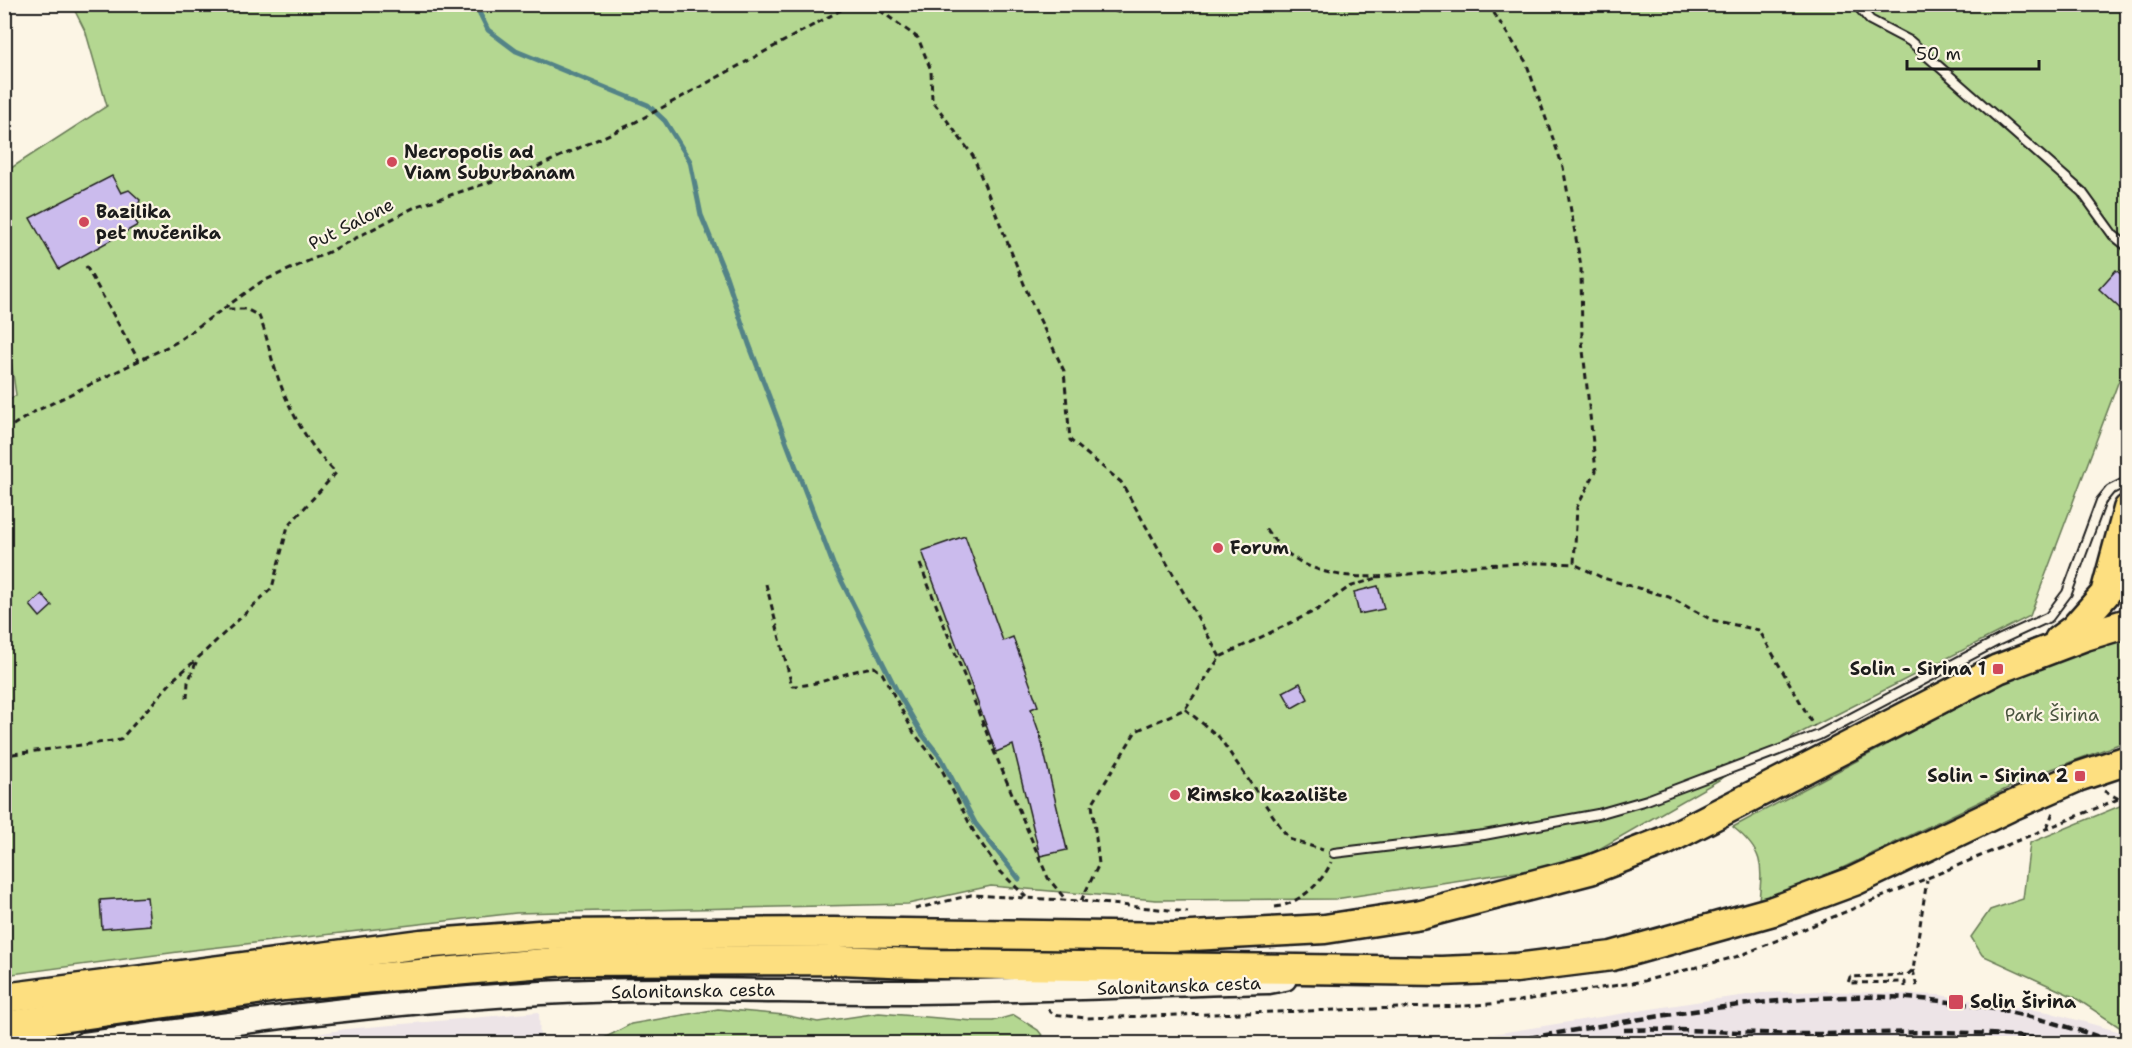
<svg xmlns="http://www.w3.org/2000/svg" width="2132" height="1048" font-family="'Shantell Sans',sans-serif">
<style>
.built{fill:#ede4e7}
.green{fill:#b4d791;stroke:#687a56;stroke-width:1.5}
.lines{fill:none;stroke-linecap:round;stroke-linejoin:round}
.stream{stroke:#538387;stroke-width:5}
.building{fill:#cbbbed;stroke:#1c1c1c;stroke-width:1.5}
.lane-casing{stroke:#1c1c1c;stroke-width:12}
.secondary-casing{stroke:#1c1c1c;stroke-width:27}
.highway-casing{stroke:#1c1c1c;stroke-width:33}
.path{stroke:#1c1c1c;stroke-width:3;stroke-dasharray:6 4.5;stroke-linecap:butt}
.lane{stroke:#fcf5e5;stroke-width:8}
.secondary{stroke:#fcf5e5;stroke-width:22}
.highway{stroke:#fddf80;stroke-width:28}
.rail{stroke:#1c1c1c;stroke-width:4.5;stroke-dasharray:9 4.5;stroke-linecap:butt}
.poi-dot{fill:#d1495b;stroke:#fcf5e5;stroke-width:2}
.labels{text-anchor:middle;stroke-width:4.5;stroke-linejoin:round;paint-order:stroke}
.poi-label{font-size:18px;font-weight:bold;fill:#1c1c1c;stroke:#fcf5e5;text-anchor:start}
.street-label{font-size:18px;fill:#1c1c1c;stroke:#fcf5e5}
.park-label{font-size:18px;fill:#4a543f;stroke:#fcf5e5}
</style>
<rect width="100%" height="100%" fill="#fcf5e5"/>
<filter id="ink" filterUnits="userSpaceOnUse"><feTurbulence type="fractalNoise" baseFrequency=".0167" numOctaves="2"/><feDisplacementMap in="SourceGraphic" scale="12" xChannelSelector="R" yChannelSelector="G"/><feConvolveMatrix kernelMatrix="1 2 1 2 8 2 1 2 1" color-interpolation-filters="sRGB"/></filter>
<g filter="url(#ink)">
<!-- built -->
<g class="built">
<polygon points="1824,991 1940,995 2048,1012 2128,1034 2127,1044 1997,1044 1944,1040 1896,1044 1430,1044 1695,1002 1762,993"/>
<polygon points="539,1012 540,1043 296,1044 294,1038 346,1029"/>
</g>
<!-- green -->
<g class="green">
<polygon points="72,5 2127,5 2127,359 2030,616 1804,731 1575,863 1335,899 1156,900 991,886 908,904 516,913 193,950 5,975 4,405 16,395 4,314 5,172 107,106 86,33"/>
<path d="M2123 638 2128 648 2127 741 2033 776 1801 888 1759 900C1763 864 1763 851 1733 827L2025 671Z"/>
<polygon points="2127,803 2128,803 2127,1032 2074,997 1982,955 1971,937 1990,910 2023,899 2030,843"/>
<polygon points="718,1009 784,1015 818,1022 879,1013 974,1021 993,1021 1014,1015 1038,1030 1048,1043 595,1043 631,1024"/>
</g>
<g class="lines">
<!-- stream -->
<polyline class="stream" points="475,4 488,30 516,51 648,105 665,121 690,161 701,215 726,276 749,344 833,564 898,693 922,734 941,758 975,823 1019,879"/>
</g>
<!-- building -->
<g class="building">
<polygon points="112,176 121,193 129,190 140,200 138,207 131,213 138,225 59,269 30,218"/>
<polygon points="2116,270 2127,280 2127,315 2099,289"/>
<polygon points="965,536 1003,641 1013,637 1038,706 1031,709 1040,735 1067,850 1040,856 1013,745 996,752 922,551"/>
<polygon points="1378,586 1384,609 1359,614 1354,592"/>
<polygon points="42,594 52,606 40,617 30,605"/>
<polygon points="1300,683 1308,699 1292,708 1283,692"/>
<polygon points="147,897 150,925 102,929 100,900"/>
</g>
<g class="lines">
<!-- lane casing -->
<g class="lane-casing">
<g id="lane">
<polyline points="1856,4 1870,20 1910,41 2082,192 2113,235 2128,247"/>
<polyline points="1334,853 1484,835 1598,814 1647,800 1819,735 1999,640 2049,617 2067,593 2101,501 2110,490 2128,481"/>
</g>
</g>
<!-- secondary casing -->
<g class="secondary-casing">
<path id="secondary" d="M84 1044C236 1022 388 1002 541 993 657 987 772 992 887 992 1015 992 1142 985 1269 982L1285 979"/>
</g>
<!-- highway casing -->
<g class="highway-casing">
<g id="highway">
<polyline points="2059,640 2074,629 2105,594 2128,509"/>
<polyline points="4,998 421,944 552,934 833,932 1173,937 1325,929 1421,914 1590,870 1665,841 1998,669 2085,636 2128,623"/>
<polyline points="4,1026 284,986 566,961 840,960 939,964 1441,971 1516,968 1612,956 1773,911 1854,881 2009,807 2080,776 2128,760"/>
</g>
</g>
<!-- path -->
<g class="path">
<polyline points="871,4 918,38 931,70 932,100 973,156 1030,299 1064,371 1070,440 1121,482 1220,657"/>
<polyline points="1095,4 1118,12 1137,4"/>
<polyline points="1488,4 1526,62 1563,167 1581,266 1582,341 1596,471 1577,507 1574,564 1603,578 1669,597 1712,620 1759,630 1814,726"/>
<polyline points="86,266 139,361"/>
<polyline points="4,431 32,413 175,343 261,282 331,251 417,206 539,166 632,124 852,4"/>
<path d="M1266 529C1309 595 1390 576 1455 568 1495 563 1535 562 1574 564"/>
<polyline points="920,564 993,749 1048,878 1066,900"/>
<path d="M766 584 792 686C820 686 846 671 874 667L882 673 914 733 940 766 976 836 1001 872 1026 897"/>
<path d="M187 698 188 682 198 658 272 588 288 526 336 473C303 441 282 396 270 352 267 339 264 328 259 316L246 309H227"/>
<polyline points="1185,709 1219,737 1289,839 1323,850"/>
<polyline points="4,748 13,754 120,740 175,678 196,660"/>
<polyline points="2104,791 2119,799"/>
<polyline points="2047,828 2053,812"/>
<polyline points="1081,901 1099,864 1092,804 1136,731 1185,709 1220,657 1317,610 1349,587 1380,577"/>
<path d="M1275 907C1297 905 1323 883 1331 862"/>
<polyline points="915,909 971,895 1081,901 1188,912"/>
<polyline points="1913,970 1917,987"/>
<polyline points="1905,987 1905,982 1848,983 1850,977 1907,975 1913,970 1927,880"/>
<polyline points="1048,1009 1053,1014 1086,1018 1464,1006 1513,1002 1644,981 1739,956 2128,795"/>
</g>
<!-- lane -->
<use href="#lane" class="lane"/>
<!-- secondary -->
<use href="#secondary" class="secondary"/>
<!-- highway -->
<use href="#highway" class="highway"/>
<!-- rail -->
<g class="rail">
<path d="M1624 1030C1686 1028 1748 1034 1811 1034 1900 1034 1977 1026 2066 1044"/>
<path d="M1490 1044C1608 1026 1727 1000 1847 997 1939 994 2032 1012 2119 1044"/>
</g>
</g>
</g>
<!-- markers -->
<g class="poi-dot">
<circle cx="392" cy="162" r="6"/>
<circle cx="84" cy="222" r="6"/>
<circle cx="1218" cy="548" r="6"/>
<rect x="1992" y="663" width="12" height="12" rx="3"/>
<rect x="2074" y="770" width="12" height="12" rx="3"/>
<circle cx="1175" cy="795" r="6"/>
<rect x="1948" y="994" width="16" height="16" rx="3"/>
</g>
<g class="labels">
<!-- poi labels -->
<g class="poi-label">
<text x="404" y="158">Necropolis ad<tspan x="404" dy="21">Viam Suburbanam</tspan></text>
<text x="96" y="218">Bazilika<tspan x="96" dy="21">pet mučenika</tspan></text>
<text x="1230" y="554">Forum</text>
<text x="1986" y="675" text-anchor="end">Solin - Sirina 1</text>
<text x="2068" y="782" text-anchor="end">Solin - Sirina 2</text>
<text x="1187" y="801">Rimsko kazalište</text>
<text x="1970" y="1008">Solin Širina</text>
</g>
<!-- street labels -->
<g class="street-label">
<text transform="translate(351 224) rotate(-27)" y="6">Put Salone</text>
<text transform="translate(1179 986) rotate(-2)" y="6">Salonitanska cesta</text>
<text transform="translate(693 991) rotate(-1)" y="6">Salonitanska cesta</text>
</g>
<!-- park labels -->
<g class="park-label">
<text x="2052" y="721">Park Širina</text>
</g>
</g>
<!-- margin -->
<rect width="2132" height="1048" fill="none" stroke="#fcf5e5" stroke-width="24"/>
<rect x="12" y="12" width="2108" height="1024" fill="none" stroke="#1c1c1c" stroke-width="2" filter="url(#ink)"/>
<!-- scale -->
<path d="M1907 60v9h132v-9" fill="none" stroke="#1c1c1c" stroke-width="3"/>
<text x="1916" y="60" font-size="18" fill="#1c1c1c" stroke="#fcf5e5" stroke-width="4.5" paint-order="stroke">50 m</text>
</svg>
